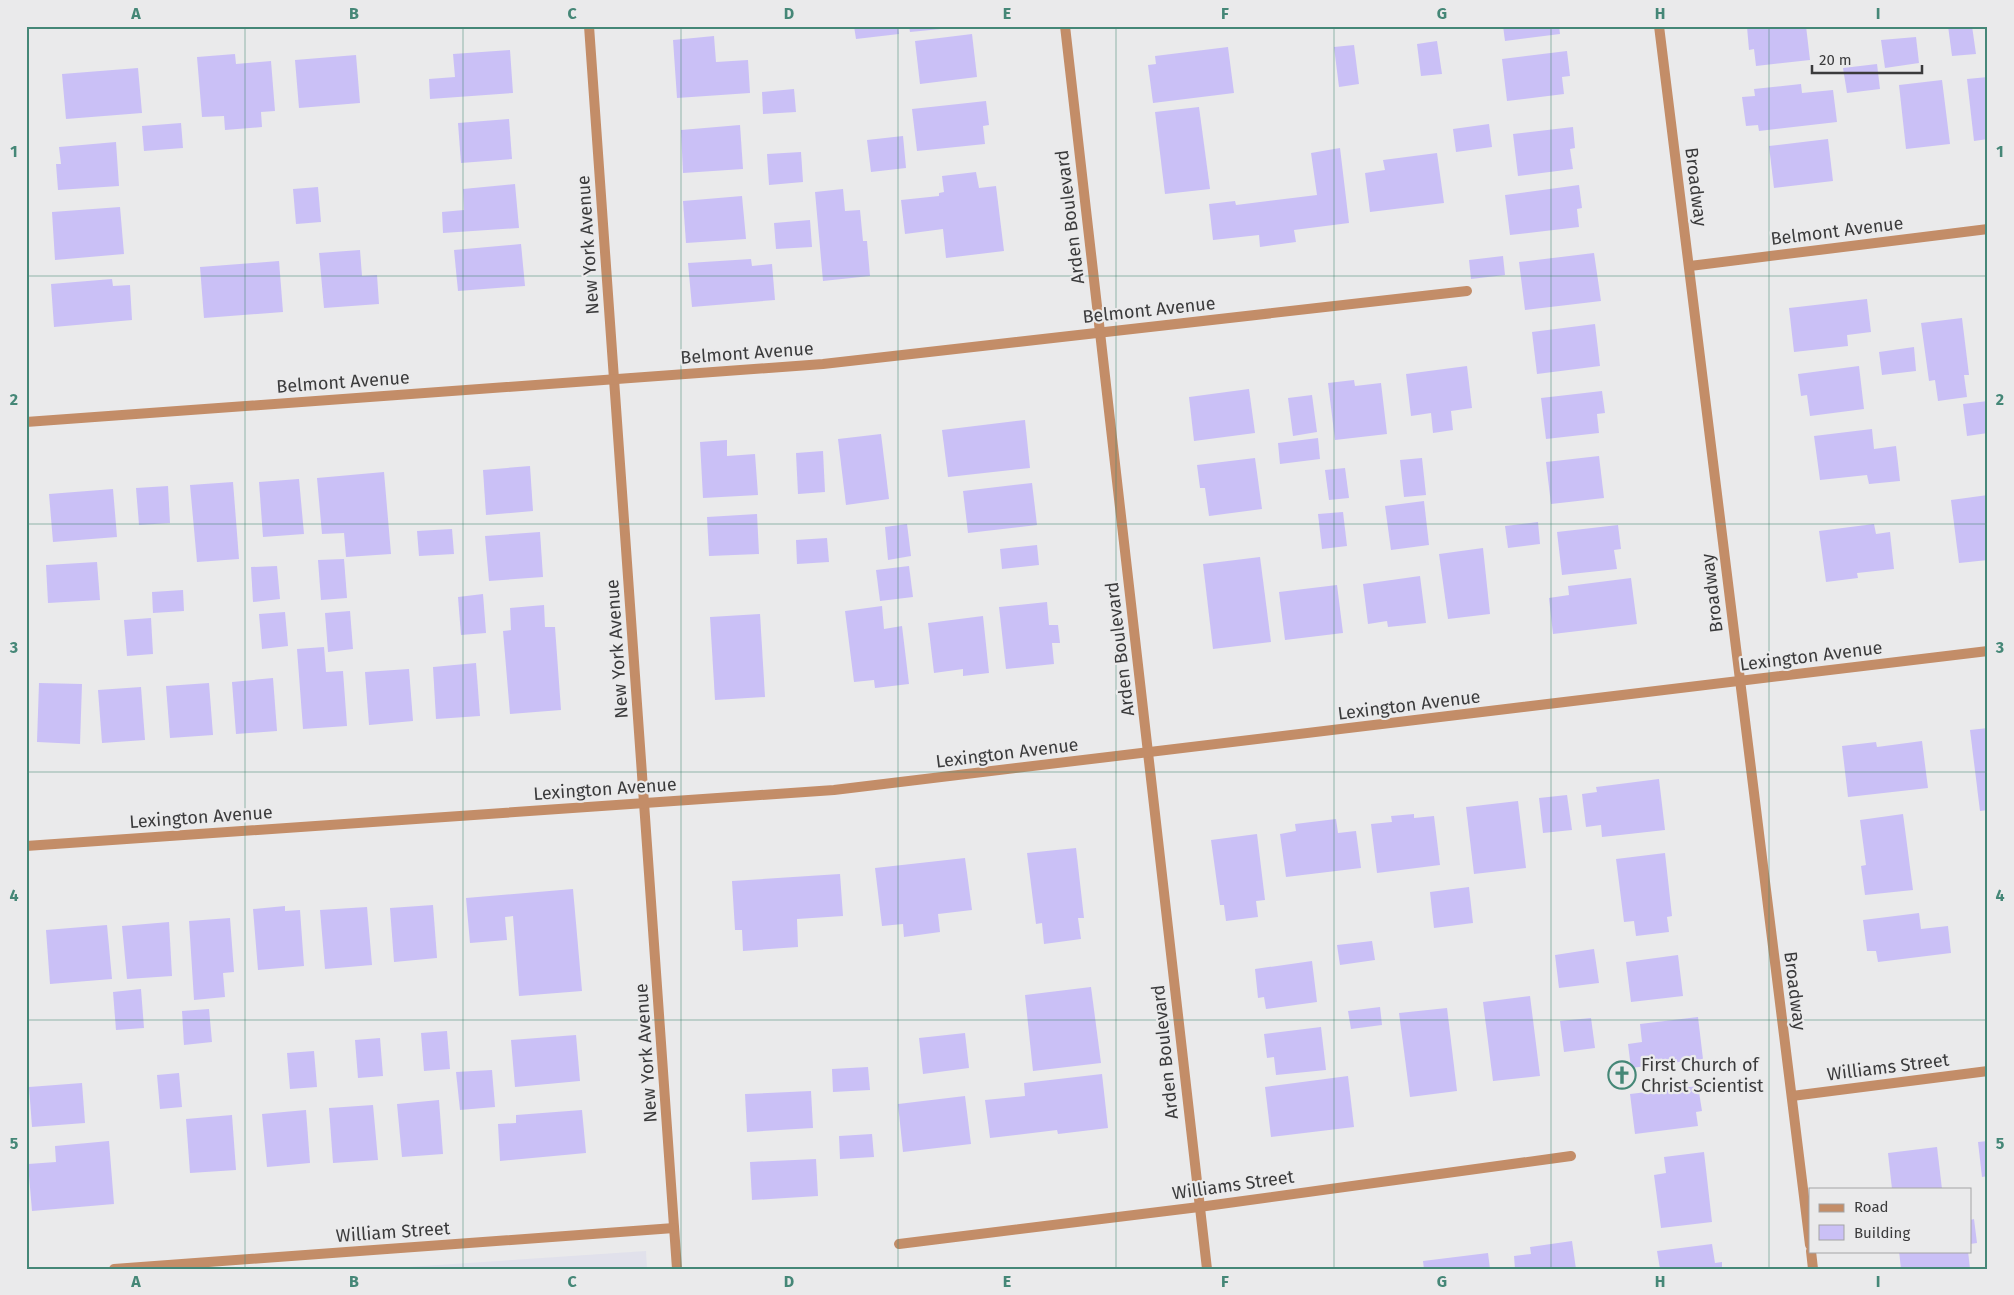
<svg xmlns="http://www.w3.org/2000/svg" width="2014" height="1295" font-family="'Fira Sans',sans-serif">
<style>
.built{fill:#e1e1eb}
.building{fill:#cac0f6}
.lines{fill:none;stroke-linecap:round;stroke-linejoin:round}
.street{stroke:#c38d68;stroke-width:10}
.grid{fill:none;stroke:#458777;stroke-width:1;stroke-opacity:0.55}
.labels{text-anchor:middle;stroke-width:4.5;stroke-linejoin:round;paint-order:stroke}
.street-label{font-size:18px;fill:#3b3b3c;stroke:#eaeaeb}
.poi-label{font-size:18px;fill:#3b3b3c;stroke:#eaeaeb;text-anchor:start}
.neatline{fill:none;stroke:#458777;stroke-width:2}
.grid-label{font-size:16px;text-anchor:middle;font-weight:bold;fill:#458777}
</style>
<rect width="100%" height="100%" fill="#eaeaeb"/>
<!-- built -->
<polygon class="built" points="646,1251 647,1269 378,1269"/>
<!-- building -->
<g class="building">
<polygon points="854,26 898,26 899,34 856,39"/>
<polygon points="909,26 951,26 951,28 910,32"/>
<polygon points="1503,26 1559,26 1560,34 1505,41"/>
<polygon points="1756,26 1806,26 1810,60 1756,66 1754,49 1749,50 1747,27"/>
<polygon points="1948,26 1972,26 1976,54 1952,56"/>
<polygon points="972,34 977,77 920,84 915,41"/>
<polygon points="714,36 716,62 748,60 750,93 677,98 673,40"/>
<polygon points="1916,37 1919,63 1885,68 1881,40"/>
<polygon points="1437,41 1442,74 1421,76 1417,44"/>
<polygon points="1354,45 1359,84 1339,87 1334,47"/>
<polygon points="1228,47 1234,93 1153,103 1148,65 1156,64 1155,56"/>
<polygon points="510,50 513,93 430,99 429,79 455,77 453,54"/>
<polygon points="1567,51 1570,76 1562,77 1564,94 1507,101 1502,59"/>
<polygon points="235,54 236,64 271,61 275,111 261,112 262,127 225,130 224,116 202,117 197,57"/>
<polygon points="356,55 360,103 299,108 295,60"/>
<polygon points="1877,64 1880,89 1847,93 1843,68"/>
<polygon points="138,68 142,113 66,119 62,74"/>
<polygon points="1988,77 1988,139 1974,141 1967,79"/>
<polygon points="1942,80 1950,144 1906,149 1899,85"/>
<polygon points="1801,84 1802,93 1833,90 1837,122 1759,131 1758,125 1746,126 1742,97 1755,96 1754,89"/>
<polygon points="794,89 796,112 763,114 762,92"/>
<polygon points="986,101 989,125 983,126 985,144 917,151 912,109"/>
<polygon points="1199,107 1210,189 1165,194 1155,112"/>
<polygon points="509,119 512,159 461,163 458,123"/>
<polygon points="181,123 183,148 144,151 142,126"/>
<polygon points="1489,124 1492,147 1456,152 1453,129"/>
<polygon points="740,125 743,169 683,173 681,130"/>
<polygon points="1573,127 1575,148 1570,149 1573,169 1518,176 1513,134"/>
<polygon points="903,136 906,168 871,172 867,140"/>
<polygon points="1828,139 1833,181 1774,188 1769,146"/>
<polygon points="116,142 119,186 58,190 56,164 61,164 59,147"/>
<polygon points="1340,148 1349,223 1294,230 1296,242 1260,247 1259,235 1213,240 1209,204 1235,201 1236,205 1317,195 1311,153"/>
<polygon points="801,152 803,182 769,185 767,154"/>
<polygon points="1437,153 1444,203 1370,212 1365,173 1385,170 1383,160"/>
<polygon points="976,172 979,188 996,186 1004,251 946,258 943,229 905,234 901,200 939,196 939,193 944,192 942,176"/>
<polygon points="515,184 519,228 443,233 442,212 464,210 463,189"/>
<polygon points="1579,185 1582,208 1577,209 1579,227 1510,235 1505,195"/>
<polygon points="318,187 321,222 296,224 293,189"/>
<polygon points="843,189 845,211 860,210 863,241 867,241 870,276 823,281 815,192"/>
<polygon points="742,196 746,239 686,243 683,201"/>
<polygon points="120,207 124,254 55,260 52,212"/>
<polygon points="810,220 812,247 776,249 774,223"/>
<polygon points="521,244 525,286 458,291 454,250"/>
<polygon points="360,250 362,276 377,275 379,304 324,308 319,253"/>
<polygon points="1594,253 1601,301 1525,310 1519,262"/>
<polygon points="1503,256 1505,275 1471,279 1469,260"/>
<polygon points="751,259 752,266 772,264 775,300 692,307 688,263"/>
<polygon points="279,261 283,312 204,318 200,267"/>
<polygon points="112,279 113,286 130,285 132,320 54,327 51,284"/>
<polygon points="1867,299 1871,332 1847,335 1848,346 1794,352 1789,308"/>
<polygon points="1962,318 1969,375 1964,375 1967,397 1938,401 1935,380 1929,381 1921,323"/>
<polygon points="1595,324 1600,366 1537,374 1532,332"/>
<polygon points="1914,347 1916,371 1882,375 1879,352"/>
<polygon points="1467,366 1472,408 1451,411 1453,430 1433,433 1431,413 1411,416 1406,374"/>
<polygon points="1859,366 1864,409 1810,416 1807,395 1801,396 1798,374"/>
<polygon points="1354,380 1355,386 1381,383 1387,434 1335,440 1328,383"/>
<polygon points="1249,389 1255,433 1194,441 1189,397"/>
<polygon points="1602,391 1605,413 1597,414 1599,433 1546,439 1541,398"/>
<polygon points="1312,395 1317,432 1293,436 1288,398"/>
<polygon points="1988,401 1988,433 1967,436 1963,404"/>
<polygon points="1025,420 1030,468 948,477 942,430"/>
<polygon points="1872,429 1874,449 1896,446 1900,481 1869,484 1867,475 1820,480 1814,436"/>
<polygon points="881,434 889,499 846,505 838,439"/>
<polygon points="1318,438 1320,459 1280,464 1278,443"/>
<polygon points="727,440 727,456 755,454 758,495 703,498 700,442"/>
<polygon points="823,451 825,492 798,494 796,453"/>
<polygon points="1599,456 1604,498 1551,504 1546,462"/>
<polygon points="1255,458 1262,509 1209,516 1205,488 1200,488 1197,465"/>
<polygon points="1422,458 1426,495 1404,497 1400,460"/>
<polygon points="530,466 533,511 486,515 483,470"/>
<polygon points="1345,468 1349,498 1329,500 1325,470"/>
<polygon points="384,472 391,554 346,557 344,533 322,534 317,478"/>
<polygon points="299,479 304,534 263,537 259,482"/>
<polygon points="233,482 239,559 197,562 190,485"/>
<polygon points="1032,483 1037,525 968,533 963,491"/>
<polygon points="168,486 170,523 139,525 136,488"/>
<polygon points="113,489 117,537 53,542 49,494"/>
<polygon points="1988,495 1988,560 1959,563 1951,500"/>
<polygon points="1424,501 1429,545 1391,550 1385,506"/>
<polygon points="1343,512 1347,546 1322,549 1318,514"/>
<polygon points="757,514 759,554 709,556 707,517"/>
<polygon points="1538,522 1540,544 1508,548 1505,526"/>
<polygon points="907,524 911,556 888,560 885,527"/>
<polygon points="1874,524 1876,534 1890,532 1894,569 1857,573 1858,578 1826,582 1819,531"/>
<polygon points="1618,525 1621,549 1614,550 1617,569 1562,575 1557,532"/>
<polygon points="452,529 454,554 419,556 417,531"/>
<polygon points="540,532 543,577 489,581 485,536"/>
<polygon points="827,538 829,562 797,564 796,540"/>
<polygon points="1037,545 1039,565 1002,569 1000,549"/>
<polygon points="1483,548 1490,614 1448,619 1439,554"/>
<polygon points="1260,557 1271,642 1213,649 1203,564"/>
<polygon points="344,559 347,598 321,600 318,560"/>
<polygon points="97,562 100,600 48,603 46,565"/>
<polygon points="277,566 280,599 253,602 251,567"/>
<polygon points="909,566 913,597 880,601 876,570"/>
<polygon points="1420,576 1426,623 1388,627 1387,621 1368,624 1363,584"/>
<polygon points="1631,578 1637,624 1553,634 1549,598 1569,595 1568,586"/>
<polygon points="1337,585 1343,633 1285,640 1279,592"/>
<polygon points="183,590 184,611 153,613 152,592"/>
<polygon points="483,594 486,633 461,635 458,597"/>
<polygon points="1047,602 1049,625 1058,625 1060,643 1052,643 1054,664 1006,669 999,607"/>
<polygon points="544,605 545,627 555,627 561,710 510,714 503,631 511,630 510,608"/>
<polygon points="882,606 884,629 902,626 909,684 875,688 874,680 854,682 845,611"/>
<polygon points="350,611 353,649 328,652 325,613"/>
<polygon points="285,612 288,646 262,649 259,614"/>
<polygon points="760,614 765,697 715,700 710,617"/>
<polygon points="983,616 989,673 963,676 963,669 934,673 928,623"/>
<polygon points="151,618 153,654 127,656 124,620"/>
<polygon points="324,647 326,672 343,671 347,726 303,729 297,649"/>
<polygon points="476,663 480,716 436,719 433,667"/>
<polygon points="409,669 413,721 369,725 365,672"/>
<polygon points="273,678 277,731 236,734 232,682"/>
<polygon points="39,683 82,684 80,744 37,742"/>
<polygon points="209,683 213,735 170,738 166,686"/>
<polygon points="141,687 145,740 102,743 98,690"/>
<polygon points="1988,728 1988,810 1980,811 1970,730"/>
<polygon points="1922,741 1928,788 1848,797 1842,746 1876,742 1877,747"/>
<polygon points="1659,779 1665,830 1602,837 1601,825 1586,827 1582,794 1597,792 1596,787"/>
<polygon points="1567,795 1572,830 1543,833 1539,798"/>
<polygon points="1518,801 1526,868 1474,874 1466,807"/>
<polygon points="1414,814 1414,818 1434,816 1440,865 1377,873 1371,824 1392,822 1391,816"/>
<polygon points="1903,814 1913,890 1865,895 1861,866 1866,865 1860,820"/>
<polygon points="1336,819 1338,833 1356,831 1361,868 1286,877 1280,834 1296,831 1295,824"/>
<polygon points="1257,834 1265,900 1256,901 1258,917 1226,921 1224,905 1220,905 1211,840"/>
<polygon points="1076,848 1084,918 1078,918 1081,939 1044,944 1042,923 1036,924 1027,853"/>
<polygon points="1665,853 1672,916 1667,917 1669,932 1636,936 1634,921 1624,922 1616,859"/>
<polygon points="965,858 972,910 938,914 940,932 904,937 903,924 882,926 875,868"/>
<polygon points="840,874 843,916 797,919 798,947 743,951 742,930 735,930 732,881"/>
<polygon points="1469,887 1473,923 1434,928 1430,892"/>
<polygon points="573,889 582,991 519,996 513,916 505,917 507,940 470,943 466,898"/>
<polygon points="433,905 437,958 394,962 390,908"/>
<polygon points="285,906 285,911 300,910 304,966 258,970 253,909"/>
<polygon points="367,907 372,965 325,969 320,910"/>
<polygon points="1919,913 1921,929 1948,926 1951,953 1878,962 1876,951 1867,951 1863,920"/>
<polygon points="230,918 234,972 223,973 225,997 194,1000 189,921"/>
<polygon points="169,922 172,976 127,979 122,926"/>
<polygon points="107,925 112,979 50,984 46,930"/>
<polygon points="1372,941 1375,960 1340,965 1337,945"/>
<polygon points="1594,949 1599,983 1559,988 1555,955"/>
<polygon points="1678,955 1683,996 1631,1002 1626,962"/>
<polygon points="1312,961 1317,1002 1266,1009 1264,997 1258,998 1255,969"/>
<polygon points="1091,987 1101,1063 1033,1071 1025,995"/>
<polygon points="141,989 144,1028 116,1030 113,992"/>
<polygon points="1530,996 1540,1076 1493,1081 1483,1002"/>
<polygon points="1380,1007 1382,1025 1351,1029 1348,1011"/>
<polygon points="1447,1008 1457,1091 1410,1097 1399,1013"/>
<polygon points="209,1009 212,1042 184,1045 182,1011"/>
<polygon points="1698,1017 1703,1059 1631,1068 1628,1044 1642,1042 1640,1024"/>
<polygon points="1591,1018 1595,1048 1564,1052 1560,1021"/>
<polygon points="1321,1027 1326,1070 1276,1075 1274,1057 1267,1058 1264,1034"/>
<polygon points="447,1031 450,1069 424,1071 421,1033"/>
<polygon points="965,1033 969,1068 923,1074 919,1038"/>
<polygon points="576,1035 580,1081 515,1087 511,1040"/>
<polygon points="380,1038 383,1076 358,1078 355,1040"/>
<polygon points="314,1051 317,1087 290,1089 287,1053"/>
<polygon points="868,1067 870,1090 833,1092 832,1069"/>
<polygon points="492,1070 495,1107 460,1110 456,1072"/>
<polygon points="179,1073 182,1107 160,1109 157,1075"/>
<polygon points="1102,1074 1108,1128 1058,1134 1057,1130 990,1138 985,1100 1025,1096 1024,1083"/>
<polygon points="1348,1076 1354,1127 1271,1137 1265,1087"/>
<polygon points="82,1083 85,1123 32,1127 29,1087"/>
<polygon points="1698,1086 1702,1111 1696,1112 1698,1126 1635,1134 1630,1094"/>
<polygon points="811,1091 813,1128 747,1132 745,1094"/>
<polygon points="965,1096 971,1144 903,1152 898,1104"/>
<polygon points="439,1100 443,1154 402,1157 397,1104"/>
<polygon points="373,1105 378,1160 333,1163 329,1108"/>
<polygon points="306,1110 310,1163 267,1167 262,1114"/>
<polygon points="582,1110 586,1153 500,1161 498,1124 516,1123 516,1115"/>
<polygon points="232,1115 236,1170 190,1173 186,1119"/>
<polygon points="872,1134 874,1157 840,1159 839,1136"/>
<polygon points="109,1141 114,1204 32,1211 28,1164 56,1162 55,1146"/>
<polygon points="1988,1141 1988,1176 1982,1177 1978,1142"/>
<polygon points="1937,1147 1942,1189 1892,1189 1888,1153"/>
<polygon points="1704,1152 1712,1222 1661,1228 1654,1175 1666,1173 1664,1157"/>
<polygon points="816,1159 818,1196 752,1200 750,1162"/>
<polygon points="1974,1219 1977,1243 1970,1244 1970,1220"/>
<polygon points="1572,1241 1576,1269 1515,1269 1514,1256 1531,1254 1530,1247"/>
<polygon points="1712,1244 1715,1263 1722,1262 1722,1269 1660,1269 1657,1251"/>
<polygon points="1899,1251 1968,1251 1970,1269 1901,1269"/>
<polygon points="1488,1253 1490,1269 1424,1269 1423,1261"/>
</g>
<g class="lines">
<!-- street -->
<g class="street">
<polyline points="589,26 677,1269"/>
<polyline points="1065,26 1207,1269"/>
<polyline points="1659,26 1810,1245"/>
<polyline points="1690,266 1988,229"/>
<polyline points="26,422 823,364 1467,291"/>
<polyline points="26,846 834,790 1988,651"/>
<polyline points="1792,1096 1988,1071"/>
<polyline points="899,1244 1199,1207 1571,1156"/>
<polyline points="1811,1251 1813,1269"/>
<polyline points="114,1269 674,1228"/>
</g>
</g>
<!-- grid -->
<path class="grid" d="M245 26V1269M463 26V1269M681 26V1269M898 26V1269M1116 26V1269M1334 26V1269M1551 26V1269M1769 26V1269M26 276H1988M26 524H1988M26 772H1988M26 1020H1988"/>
<!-- icons -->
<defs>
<g id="church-ring" transform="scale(1.4375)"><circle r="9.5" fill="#eaeaeb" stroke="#458777" stroke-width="1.5"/><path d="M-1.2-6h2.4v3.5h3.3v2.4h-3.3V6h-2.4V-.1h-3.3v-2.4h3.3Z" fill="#458777"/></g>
</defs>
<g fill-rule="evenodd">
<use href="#church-ring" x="1622" y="1075"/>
</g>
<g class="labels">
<!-- street labels -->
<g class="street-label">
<text transform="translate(1696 187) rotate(83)" y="6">Broadway</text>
<text transform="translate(1070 217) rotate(-97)" y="6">Arden Boulevard</text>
<text transform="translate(1837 231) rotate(-7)" y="6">Belmont Avenue</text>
<text transform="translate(588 245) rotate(-94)" y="6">New York Avenue</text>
<text transform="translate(1149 310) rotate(-6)" y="6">Belmont Avenue</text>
<text transform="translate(747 353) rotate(-4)" y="6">Belmont Avenue</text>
<text transform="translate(343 382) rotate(-4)" y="6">Belmont Avenue</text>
<text transform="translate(1712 593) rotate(-97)" y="6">Broadway</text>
<text transform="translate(617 649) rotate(-94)" y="6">New York Avenue</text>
<text transform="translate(1120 649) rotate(-97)" y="6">Arden Boulevard</text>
<text transform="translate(1811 656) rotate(-7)" y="6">Lexington Avenue</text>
<text transform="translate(1409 705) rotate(-7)" y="6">Lexington Avenue</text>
<text transform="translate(1007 753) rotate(-7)" y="6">Lexington Avenue</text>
<text transform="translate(605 789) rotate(-4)" y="6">Lexington Avenue</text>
<text transform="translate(201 817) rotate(-4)" y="6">Lexington Avenue</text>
<text transform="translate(1795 991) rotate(83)" y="6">Broadway</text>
<text transform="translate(1165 1052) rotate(-96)" y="6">Arden Boulevard</text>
<text transform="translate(646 1053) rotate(-94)" y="6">New York Avenue</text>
<text transform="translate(1888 1067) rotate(-7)" y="6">Williams Street</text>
<text transform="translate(1233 1185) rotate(-8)" y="6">Williams Street</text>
<text transform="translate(393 1232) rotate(-4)" y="6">William Street</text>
</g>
<!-- poi labels -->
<g class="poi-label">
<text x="1641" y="1071">First Church of<tspan x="1641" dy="21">Christ Scientist</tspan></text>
</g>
</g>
<!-- border -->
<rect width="2014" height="1295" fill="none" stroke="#eaeaeb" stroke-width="55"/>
<!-- legend -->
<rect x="1809" y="1188" width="162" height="65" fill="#eaeaeb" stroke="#a4a4a5"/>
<rect x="1819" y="1204" width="25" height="8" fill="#c38d68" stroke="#a4a4a5"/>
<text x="1854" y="1212" font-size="15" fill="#3b3b3c">Road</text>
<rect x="1819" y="1225" width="25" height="15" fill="#cac0f6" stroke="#a4a4a5"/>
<text x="1854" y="1238" font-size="15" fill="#3b3b3c">Building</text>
<!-- scale -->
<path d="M1812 65v8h110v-8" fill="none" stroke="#3b3b3c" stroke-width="2.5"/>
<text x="1819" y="65" font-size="15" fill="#3b3b3c" stroke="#eaeaeb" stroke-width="4" paint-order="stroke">20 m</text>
<rect x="28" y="28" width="1958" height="1240" class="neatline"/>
<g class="grid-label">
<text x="136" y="19">A</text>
<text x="354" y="19">B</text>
<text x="572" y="19">C</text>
<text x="789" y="19">D</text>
<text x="1007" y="19">E</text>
<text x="1225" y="19">F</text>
<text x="1442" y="19">G</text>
<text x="1660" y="19">H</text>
<text x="1878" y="19">I</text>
<text x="14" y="157">1</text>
<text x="2000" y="157">1</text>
<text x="14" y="405">2</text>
<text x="2000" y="405">2</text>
<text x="14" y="653">3</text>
<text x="2000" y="653">3</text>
<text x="14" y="901">4</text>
<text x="2000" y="901">4</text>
<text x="14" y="1149">5</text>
<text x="2000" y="1149">5</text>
<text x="136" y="1287">A</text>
<text x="354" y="1287">B</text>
<text x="572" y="1287">C</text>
<text x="789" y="1287">D</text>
<text x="1007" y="1287">E</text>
<text x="1225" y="1287">F</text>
<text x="1442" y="1287">G</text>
<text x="1660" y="1287">H</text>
<text x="1878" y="1287">I</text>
</g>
</svg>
